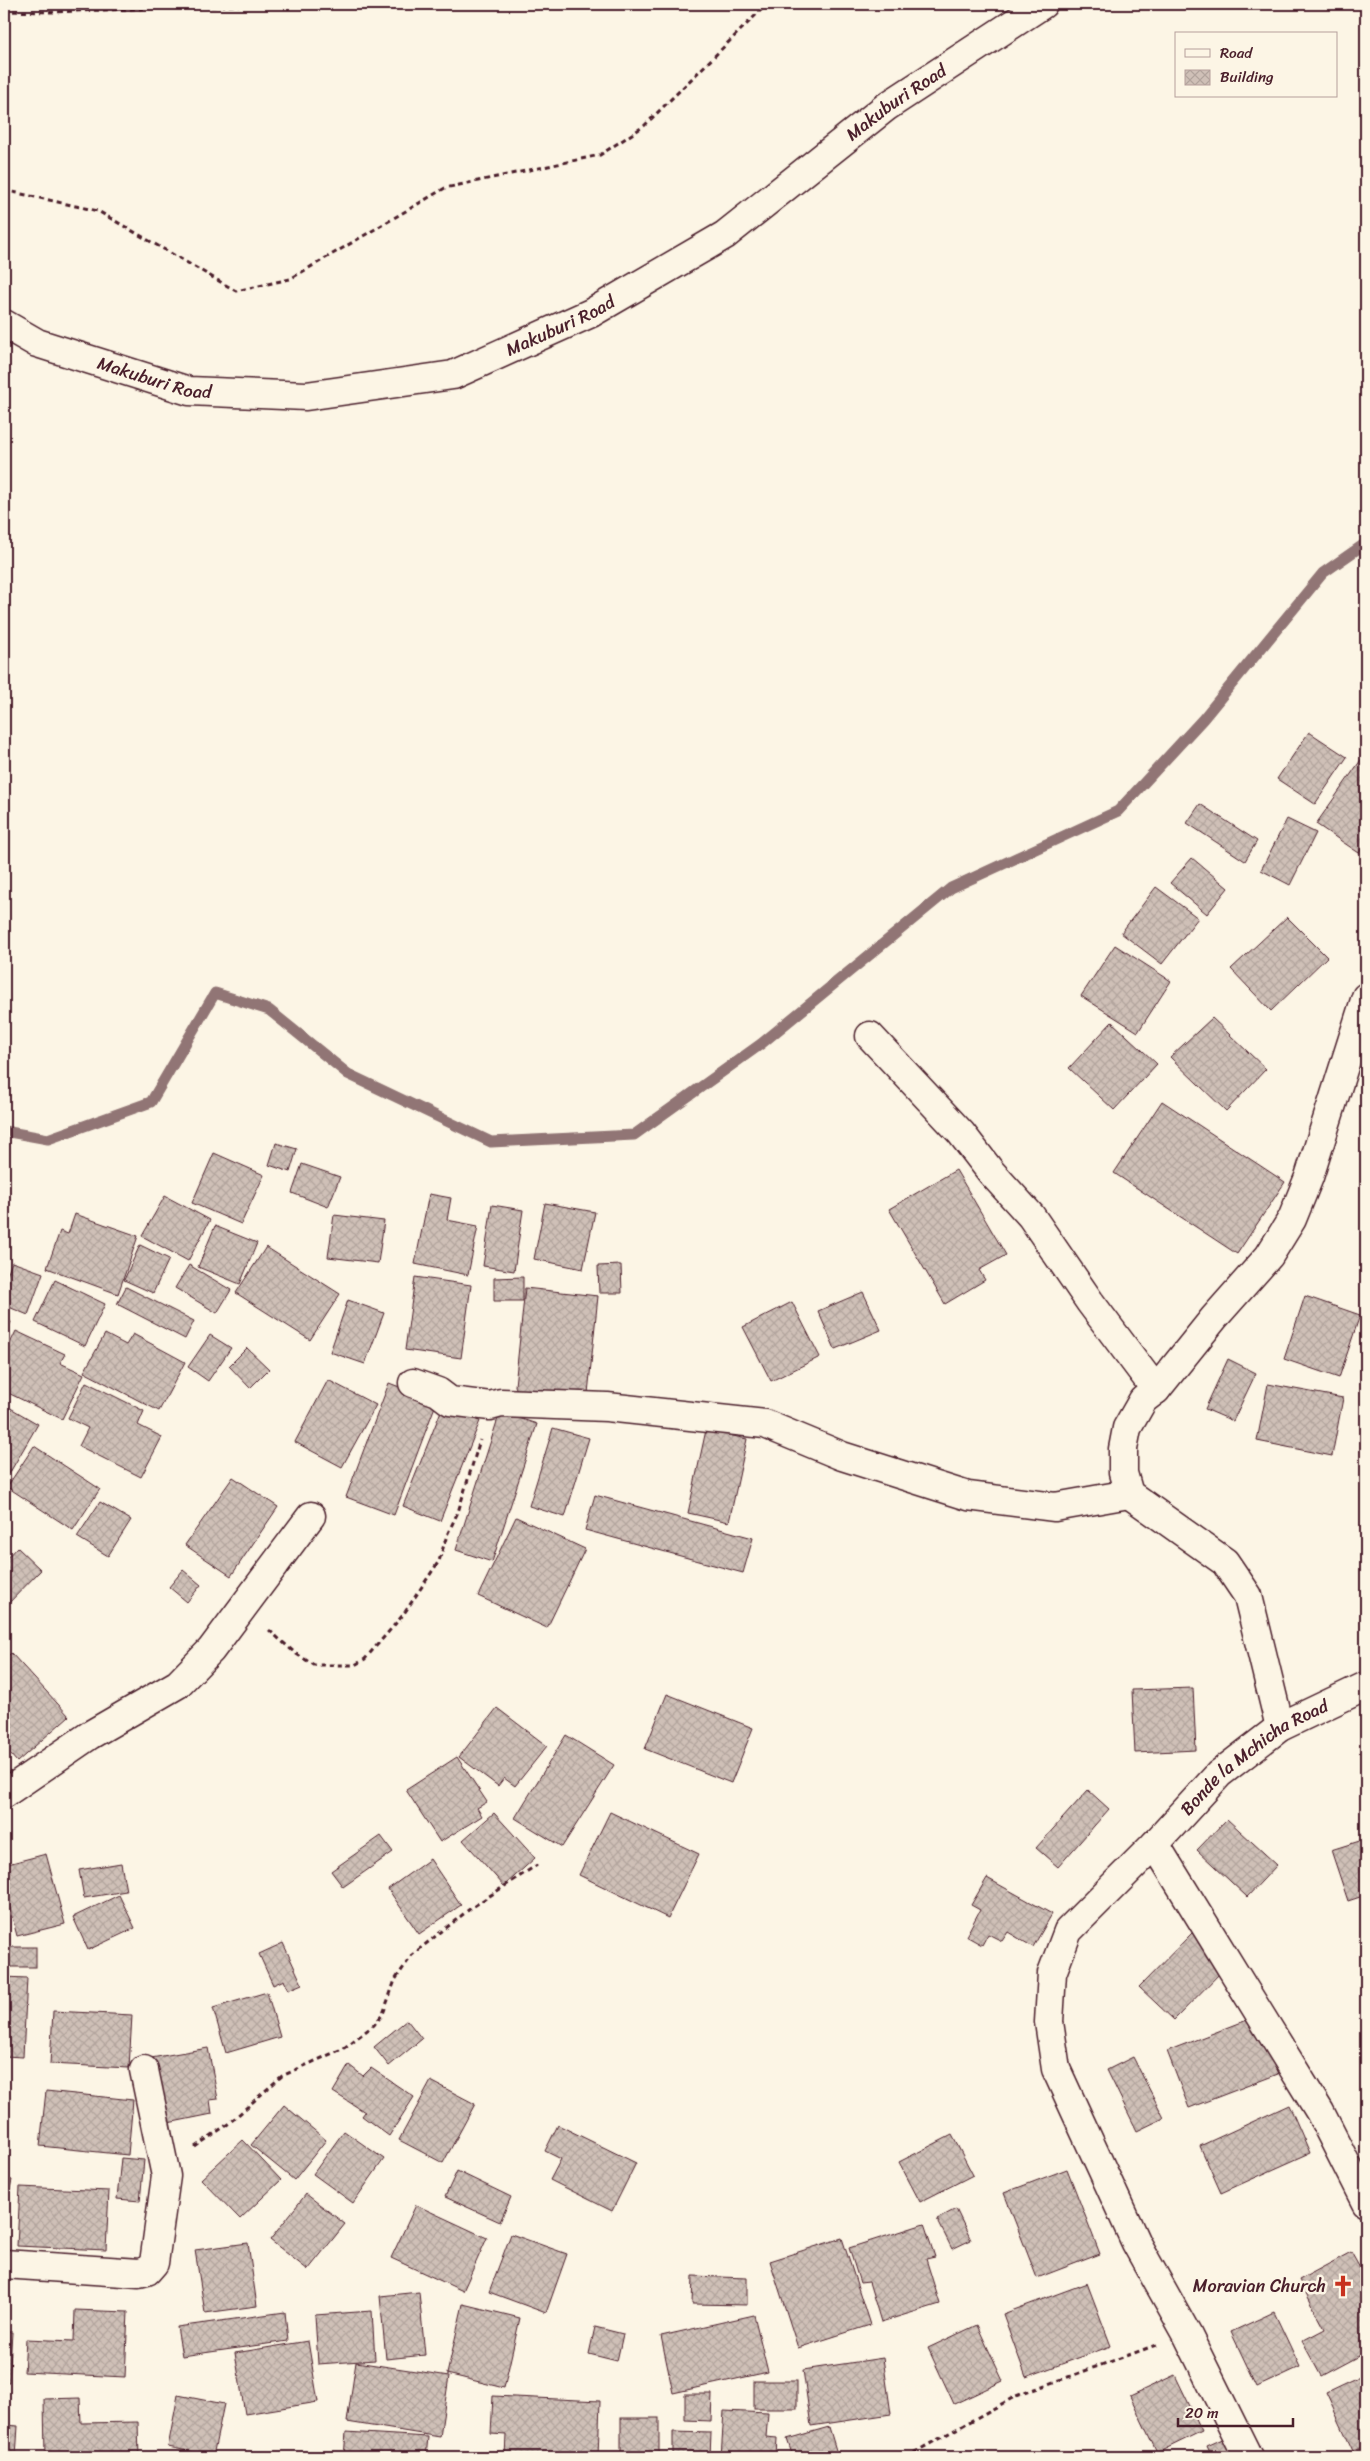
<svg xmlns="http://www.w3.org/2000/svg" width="1370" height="2461" font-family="Sriracha,sans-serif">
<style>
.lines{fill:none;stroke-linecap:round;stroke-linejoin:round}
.stream{stroke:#917474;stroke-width:11}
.building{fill:url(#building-cross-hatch);stroke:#4a1f2b}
.minor-casing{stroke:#4a1f2b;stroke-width:31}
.path{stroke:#4a1f2b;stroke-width:3;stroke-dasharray:5 4;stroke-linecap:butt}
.minor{stroke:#fcf5e5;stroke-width:28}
.labels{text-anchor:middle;stroke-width:5;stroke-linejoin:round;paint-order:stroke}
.street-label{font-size:18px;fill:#4a1f2b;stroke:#fcf5e5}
.poi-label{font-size:18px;fill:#4a1f2b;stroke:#fcf5e5;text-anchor:end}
</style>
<defs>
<pattern id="building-cross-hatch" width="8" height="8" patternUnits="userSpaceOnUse" patternTransform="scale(1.25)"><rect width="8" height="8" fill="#cfc0b7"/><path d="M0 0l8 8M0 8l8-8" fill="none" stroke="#b3a59e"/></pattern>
</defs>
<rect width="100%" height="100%" fill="#fcf5e5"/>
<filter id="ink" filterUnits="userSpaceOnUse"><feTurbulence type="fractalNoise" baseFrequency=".02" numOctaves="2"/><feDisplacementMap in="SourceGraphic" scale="10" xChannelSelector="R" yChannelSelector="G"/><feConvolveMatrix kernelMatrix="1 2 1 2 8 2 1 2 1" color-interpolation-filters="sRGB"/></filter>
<g filter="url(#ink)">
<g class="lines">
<!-- stream -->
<polyline class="stream" points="4,1131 48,1139 151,1102 215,993 269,1010 348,1074 491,1142 634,1135 761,1044 951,888 1118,811 1203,719 1323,573 1366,543"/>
</g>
<!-- building -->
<g class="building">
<polygon points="1309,732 1347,757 1315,804 1277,779"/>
<polygon points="1363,757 1366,759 1366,843 1359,853 1316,824"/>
<polygon points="1200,804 1257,841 1245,861 1187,823"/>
<polygon points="1287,819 1316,833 1290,885 1261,870"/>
<polygon points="1192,858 1228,888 1207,914 1170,883"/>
<polygon points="1156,887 1198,918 1162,964 1121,933"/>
<polygon points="1287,917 1327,957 1271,1011 1231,969"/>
<polygon points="1115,945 1171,981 1138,1032 1081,996"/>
<polygon points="1212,1018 1266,1069 1226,1111 1170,1057"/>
<polygon points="1112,1022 1157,1064 1114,1110 1069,1068"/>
<polygon points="1162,1101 1285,1182 1237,1254 1114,1173"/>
<polygon points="276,1143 297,1149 290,1172 269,1165"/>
<polygon points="214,1153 264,1175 241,1224 192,1203"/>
<polygon points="302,1164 340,1177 328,1207 292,1193"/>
<polygon points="956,1170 1006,1255 979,1270 985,1280 945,1304 889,1209"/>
<polygon points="429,1194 451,1198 447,1220 478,1226 468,1275 415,1264"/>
<polygon points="165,1196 210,1220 188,1261 142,1236"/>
<polygon points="545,1203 595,1212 583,1269 534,1259"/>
<polygon points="492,1205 523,1210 514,1271 483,1266"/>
<polygon points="75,1214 138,1236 118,1294 47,1268 60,1231 68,1234"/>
<polygon points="334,1215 384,1221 378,1263 328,1257"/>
<polygon points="215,1226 257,1243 240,1284 198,1267"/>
<polygon points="140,1245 169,1259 153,1293 124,1280"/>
<polygon points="266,1247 340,1294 310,1340 236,1293"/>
<polygon points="12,1262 43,1273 28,1315 4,1305 4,1284"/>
<polygon points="189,1265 231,1290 217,1313 175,1288"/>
<polygon points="621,1265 622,1293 599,1293 598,1266"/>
<polygon points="415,1277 471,1285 461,1358 405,1350"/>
<polygon points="523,1277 523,1301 494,1301 494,1278"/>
<polygon points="55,1280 105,1304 85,1346 35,1322"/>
<polygon points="126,1287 194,1321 185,1339 117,1304"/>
<polygon points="525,1288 598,1296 587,1403 520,1396 515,1386"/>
<polygon points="863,1292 881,1330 835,1349 818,1311"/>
<polygon points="1305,1296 1360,1315 1339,1378 1284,1359"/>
<polygon points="348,1300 384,1313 365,1364 330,1352"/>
<polygon points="792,1302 820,1357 771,1381 743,1327"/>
<polygon points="4,1318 11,1322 4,1336"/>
<polygon points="16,1331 65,1354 60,1363 84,1374 62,1419 4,1391 4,1356"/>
<polygon points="105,1334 126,1345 133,1334 185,1362 159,1411 84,1372"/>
<polygon points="210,1335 231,1348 208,1381 188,1367"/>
<polygon points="247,1348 269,1369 250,1388 229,1366"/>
<polygon points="1228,1359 1256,1373 1233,1421 1205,1409"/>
<polygon points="328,1380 376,1405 342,1467 295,1442"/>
<polygon points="86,1382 144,1411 138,1425 162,1437 141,1477 79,1446 88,1428 68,1418"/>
<polygon points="389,1383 437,1401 394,1515 346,1497"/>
<polygon points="1268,1384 1343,1398 1332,1456 1257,1441"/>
<polygon points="7,1406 38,1424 9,1474 4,1471 4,1411"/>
<polygon points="443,1406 480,1421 440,1521 403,1506"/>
<polygon points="500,1412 537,1424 492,1562 456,1550"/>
<polygon points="553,1428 589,1438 565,1517 529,1506"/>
<polygon points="706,1430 747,1439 729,1522 688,1513"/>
<polygon points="34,1446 100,1489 73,1530 7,1487"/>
<polygon points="233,1477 278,1507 231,1576 185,1545"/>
<polygon points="595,1495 753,1538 743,1573 585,1530"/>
<polygon points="100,1502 131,1520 108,1556 77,1537"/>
<polygon points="516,1517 585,1549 547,1628 478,1596"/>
<polygon points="17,1547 41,1570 4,1608 4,1561"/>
<polygon points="183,1570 201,1585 187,1602 169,1587"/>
<polygon points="11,1653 69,1716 17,1762 4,1747 4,1660"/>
<polygon points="1193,1688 1196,1750 1135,1753 1132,1690"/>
<polygon points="667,1694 753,1728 731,1783 645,1749"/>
<polygon points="497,1708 547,1746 515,1786 504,1778 498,1786 459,1757"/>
<polygon points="566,1735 614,1765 562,1847 515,1818"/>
<polygon points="457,1757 487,1802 477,1808 482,1816 440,1842 406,1790"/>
<polygon points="1088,1790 1109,1809 1058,1867 1036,1848"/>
<polygon points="610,1812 699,1854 668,1918 579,1875"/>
<polygon points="494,1813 535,1858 504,1886 463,1840"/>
<polygon points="1227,1819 1277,1865 1247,1897 1197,1850"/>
<polygon points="381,1836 393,1852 343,1887 331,1871"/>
<polygon points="1366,1839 1366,1895 1348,1901 1331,1850"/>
<polygon points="46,1854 65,1924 17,1936 4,1886 4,1865"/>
<polygon points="430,1859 461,1905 419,1934 388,1889"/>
<polygon points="121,1863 126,1891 84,1898 79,1870"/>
<polygon points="987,1878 1052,1914 1033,1947 1008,1932 1002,1941 988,1934 982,1945 966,1936 980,1910 971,1905"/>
<polygon points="119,1895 135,1928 88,1950 73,1917"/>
<polygon points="1192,1933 1226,1967 1174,2020 1139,1987"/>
<polygon points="283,1943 302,1984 288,1990 284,1980 273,1985 259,1954"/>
<rect x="4" y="1947" width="32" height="20"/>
<polygon points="4,1977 27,1978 23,2057 4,2056"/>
<polygon points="267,1992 280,2037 226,2053 213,2008"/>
<polygon points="53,2011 132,2015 129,2068 50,2064"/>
<polygon points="1255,2017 1278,2074 1189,2108 1167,2051"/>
<polygon points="407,2020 422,2039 389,2066 374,2047"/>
<polygon points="208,2048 218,2099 210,2100 212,2114 163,2124 151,2058"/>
<polygon points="1133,2057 1164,2118 1137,2131 1107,2070"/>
<polygon points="349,2065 363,2076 371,2068 414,2097 389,2136 362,2116 365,2112 333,2092"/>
<polygon points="431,2081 475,2104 443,2163 399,2140"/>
<polygon points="46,2091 133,2100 128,2155 40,2146"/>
<polygon points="284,2105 326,2140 294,2180 251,2145"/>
<polygon points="1289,2105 1310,2153 1221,2193 1200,2146"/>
<polygon points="558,2125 636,2163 612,2211 550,2180 561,2159 545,2151"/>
<polygon points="344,2131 384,2159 353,2203 313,2174"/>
<polygon points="952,2135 973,2175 920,2202 899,2162"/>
<polygon points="243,2140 281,2180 240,2219 201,2179"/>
<polygon points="121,2158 144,2160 140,2201 117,2199"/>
<polygon points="1067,2169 1100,2254 1037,2278 1004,2193"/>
<polygon points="457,2171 511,2197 500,2222 445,2197"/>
<polygon points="4,2178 12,2180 4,2215"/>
<polygon points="20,2187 109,2191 106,2250 17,2246"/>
<polygon points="306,2194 345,2224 308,2270 270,2240"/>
<polygon points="416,2205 487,2238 463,2291 391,2258"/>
<polygon points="956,2209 971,2240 952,2249 937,2219"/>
<polygon points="924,2224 935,2257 926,2259 940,2304 881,2322 869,2282 860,2283 849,2248"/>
<polygon points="511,2234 567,2254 546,2313 489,2292"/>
<polygon points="842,2238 870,2325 798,2348 770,2261"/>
<polygon points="248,2243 257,2306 205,2313 195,2250"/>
<polygon points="1351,2252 1366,2279 1366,2352 1321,2376 1302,2341 1325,2329 1299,2280"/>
<polygon points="693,2276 747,2278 747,2305 692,2304"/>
<polygon points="1087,2283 1111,2346 1026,2377 1003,2314"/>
<polygon points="419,2292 425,2355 386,2359 380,2296"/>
<polygon points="463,2304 520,2318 504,2388 447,2374"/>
<polygon points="4,2306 4,2332 12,2332 9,2382 4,2382"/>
<polygon points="75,2310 128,2312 125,2377 24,2372 26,2339 74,2341"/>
<polygon points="372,2311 375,2360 318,2364 315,2315"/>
<polygon points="285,2312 288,2341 182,2356 177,2327"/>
<polygon points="1274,2312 1300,2367 1257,2387 1231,2332"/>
<polygon points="754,2315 768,2372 673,2393 661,2336"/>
<polygon points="977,2325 1003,2381 954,2404 928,2348"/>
<polygon points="595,2327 623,2334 617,2361 589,2354"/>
<polygon points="308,2341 318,2402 245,2414 235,2353"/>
<polygon points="883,2358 891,2414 811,2426 803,2370"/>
<polygon points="356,2362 449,2376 440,2437 347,2422"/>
<polygon points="1366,2374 1366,2445 1353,2451 1326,2393"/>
<polygon points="1175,2375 1202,2431 1157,2453 1130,2396"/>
<rect x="754" y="2381" width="43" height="28"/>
<polygon points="685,2394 712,2394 711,2421 685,2420"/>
<polygon points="178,2395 224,2404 213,2456 168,2447"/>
<polygon points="493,2396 600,2401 598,2457 505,2457 506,2435 491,2434"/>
<polygon points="80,2398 81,2423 138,2422 139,2457 45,2457 44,2399"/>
<polygon points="724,2411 768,2413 766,2437 777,2438 776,2457 721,2457"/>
<rect x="621" y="2418" width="38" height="39"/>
<polygon points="4,2425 18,2426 16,2457 4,2457"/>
<polygon points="829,2427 838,2457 793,2457 787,2439"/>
<polygon points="346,2432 428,2437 426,2457 344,2457"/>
<polygon points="673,2432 711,2433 710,2457 673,2457"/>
<polygon points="1227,2437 1236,2457 1212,2457 1207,2446"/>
</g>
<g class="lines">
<!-- minor casing -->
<g class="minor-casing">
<g id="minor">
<path id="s1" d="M4 324 37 343 189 391 306 396 453 375 591 313 725 235 886 107 1043 4"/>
<polyline points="870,1036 961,1133 991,1172 1031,1216 1090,1302 1156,1390"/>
<polyline points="413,1383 438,1392 450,1401 490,1406 501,1403 607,1407 765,1424 842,1456 968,1496 1055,1507 1129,1494"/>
<polyline points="1280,1727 1248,1596 1225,1562 1129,1494 1123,1473 1123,1449 1127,1428 1143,1400 1156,1390 1214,1318 1269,1256 1292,1219 1309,1177 1366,997"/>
<polyline points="4,1794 90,1735 178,1684 211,1650 311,1516"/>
<polyline points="1155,1844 1320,2112 1366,2203"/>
<polyline points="4,2264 139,2273 147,2271 154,2263 166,2176 144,2070"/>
<path id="s2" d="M1248 2457 1187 2334 1136 2243 1056 2069 1049 2022 1052 1973 1068 1931 1155 1844 1219 1774 1280 1727 1366 1686"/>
</g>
</g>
<!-- path -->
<g class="path">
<polyline points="4,11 51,12 261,4"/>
<polyline points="4,190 98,211 236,291 290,279 445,188 600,155 644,126 767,4"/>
<polyline points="269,1630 295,1653 314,1665 355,1665 365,1659 403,1615 439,1561 447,1535 458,1512 480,1440"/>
<polyline points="195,2147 228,2124 282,2076 344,2048 374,2025 383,2014 395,1980 412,1955 471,1908 537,1865"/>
<polyline points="906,2457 1016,2396 1156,2345"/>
</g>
<!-- minor -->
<use href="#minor" class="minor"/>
</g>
</g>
<!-- icons -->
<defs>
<g id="church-bare" transform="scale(1.725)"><path d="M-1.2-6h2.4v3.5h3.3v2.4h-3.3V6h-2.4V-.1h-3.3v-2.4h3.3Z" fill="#c8321e" stroke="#fcf5e5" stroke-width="2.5" paint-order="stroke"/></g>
</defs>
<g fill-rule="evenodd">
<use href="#church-bare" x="1343" y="2286"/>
</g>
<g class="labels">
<!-- street labels -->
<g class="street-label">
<text dy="6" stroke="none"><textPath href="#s1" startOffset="986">Makuburi Road</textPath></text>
<text dy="6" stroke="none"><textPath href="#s1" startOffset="581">Makuburi Road</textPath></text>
<text dy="6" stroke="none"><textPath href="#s1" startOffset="161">Makuburi Road</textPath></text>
<text dy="6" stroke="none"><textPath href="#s2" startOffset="831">Bonde la Mchicha Road</textPath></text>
</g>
<!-- poi labels -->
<g class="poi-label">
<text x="1326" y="2292">Moravian Church</text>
</g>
</g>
<!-- margin -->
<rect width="1370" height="2461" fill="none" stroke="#fcf5e5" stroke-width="20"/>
<rect x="10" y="10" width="1350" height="2441" fill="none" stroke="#4a1f2b" stroke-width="2" filter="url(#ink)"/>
<!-- legend -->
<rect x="1175" y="32" width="162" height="65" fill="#fcf5e5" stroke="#b59f9b"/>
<rect x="1185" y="49" width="25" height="8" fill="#fcf5e5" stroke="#b59f9b"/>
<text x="1220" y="58" font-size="15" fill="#4a1f2b">Road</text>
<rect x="1185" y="70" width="25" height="15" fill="url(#building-cross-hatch)" stroke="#b59f9b"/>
<text x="1220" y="82" font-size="15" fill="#4a1f2b">Building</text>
<!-- scale -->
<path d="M1178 2418v8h115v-8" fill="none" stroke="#4a1f2b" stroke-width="2.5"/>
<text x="1185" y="2418" font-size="15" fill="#4a1f2b" stroke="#fcf5e5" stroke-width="4" paint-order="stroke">20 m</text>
</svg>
